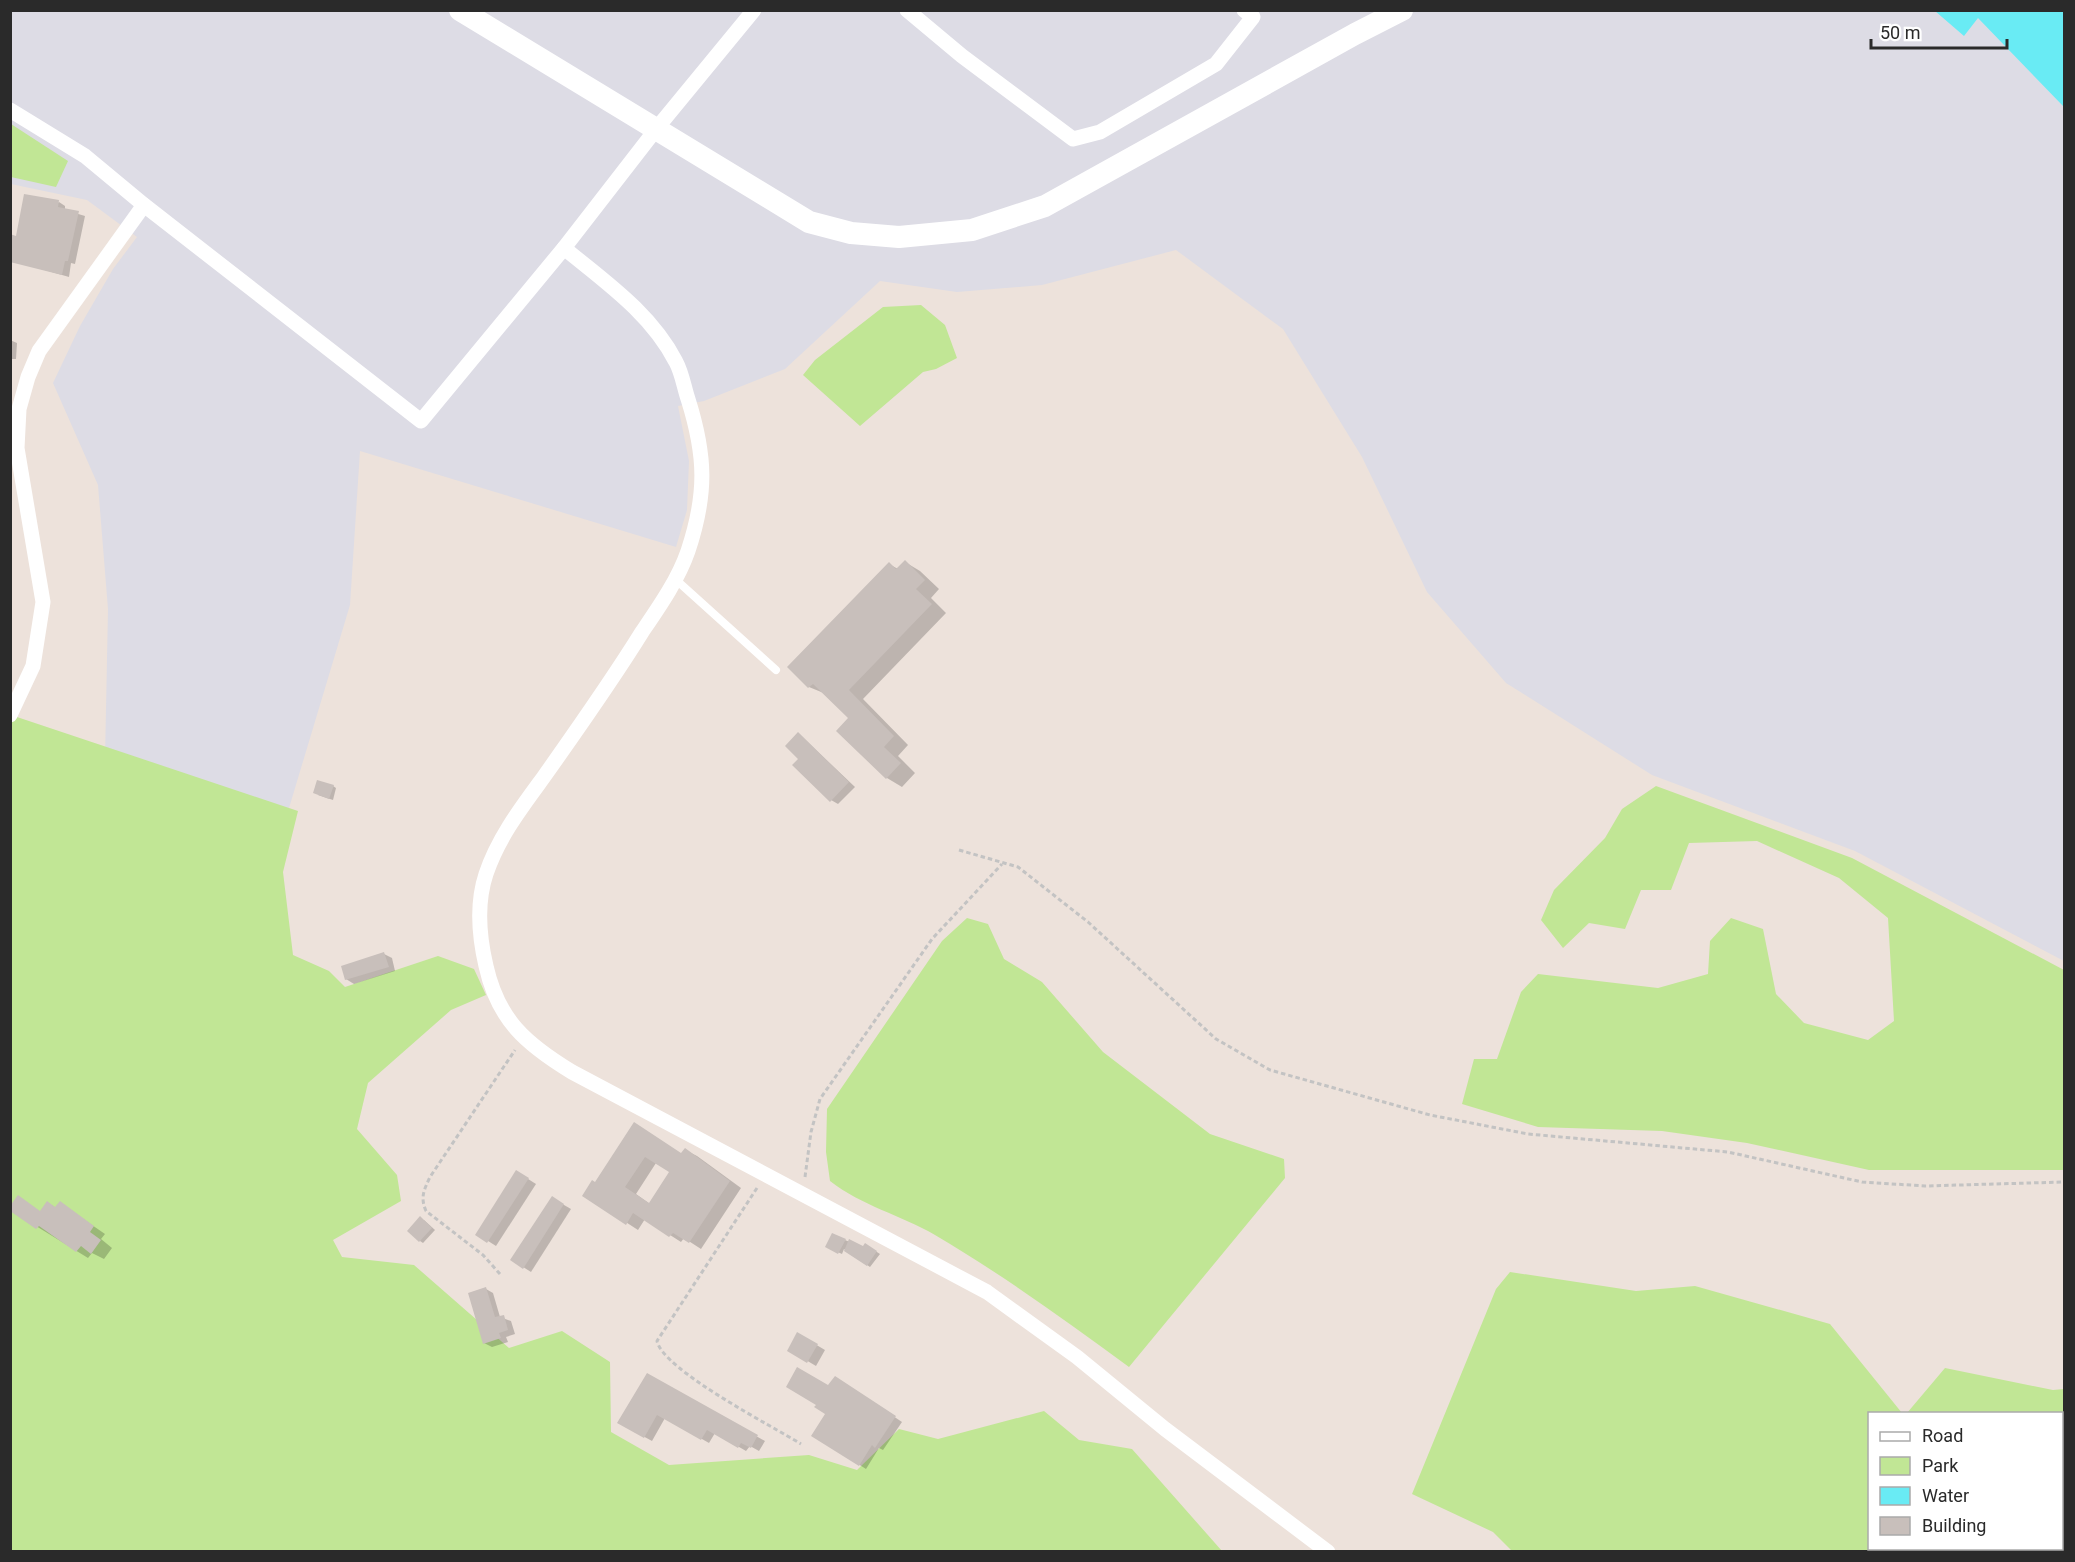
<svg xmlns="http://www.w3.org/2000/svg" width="2075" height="1562" font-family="Roboto,sans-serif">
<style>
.industrial{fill:#dddce5}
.green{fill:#c1e695}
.water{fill:#69ebf4}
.shadow{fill:#0003;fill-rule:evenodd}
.building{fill:#c8bfbb;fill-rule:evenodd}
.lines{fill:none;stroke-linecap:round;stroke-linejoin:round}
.path{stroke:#c3c3c3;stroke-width:3;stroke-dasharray:4.5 3;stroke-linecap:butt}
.lane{stroke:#fff;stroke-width:8}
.street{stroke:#fff;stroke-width:15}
.secondary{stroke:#fff;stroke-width:22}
</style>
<rect width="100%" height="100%" fill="#ede2db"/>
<!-- industrial -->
<polygon class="industrial" points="10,11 2064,11 2064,961 1855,851 1652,775 1506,683 1427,592 1362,457 1283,329 1176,250 1042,285 957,292 880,281 785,369 704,401 678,406 689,461 687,510 676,547 360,451 350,605 277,848 105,759 108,609 98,485 53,383 80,326 113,269 137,237 87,200 11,184"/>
<!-- green -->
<g class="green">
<polygon points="11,124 68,161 56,187 11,177"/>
<polygon points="921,305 945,325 957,358 936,369 923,372 860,426 803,375 815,360 883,307"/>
<polygon points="11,715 298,811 283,872 293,955 329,971 345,987 438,956 474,969 486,995 451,1010 368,1083 357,1129 397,1175 401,1201 333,1240 342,1257 414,1265 509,1348 562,1331 610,1362 611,1432 669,1465 809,1455 857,1470 899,1429 938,1439 1044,1411 1079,1440 1132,1449 1222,1551 11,1552"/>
<polygon points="1656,786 1852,858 2064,970 2064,1170 1869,1170 1747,1143 1662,1131 1538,1127 1462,1104 1474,1059 1497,1059 1521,992 1538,974 1658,988 1708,974 1710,941 1731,918 1763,929 1776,994 1804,1023 1868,1040 1894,1021 1888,918 1839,878 1757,841 1689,843 1671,890 1641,890 1625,929 1589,923 1563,948 1541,920 1554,890 1605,838 1622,809"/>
<path d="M967 918 988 924 1004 959 1042 982 1103 1052 1210 1134 1284 1159 1285 1178 1129 1367C1066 1321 1003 1275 935 1235 901 1215 862 1206 830 1181L826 1152 827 1109 942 941Z"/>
<polygon points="1510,1272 1636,1291 1695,1286 1830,1324 1902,1413 1870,1414 1870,1548 2062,1548 2062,1414 1907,1413 1945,1368 2053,1390 2064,1389 2064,1551 1512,1551 1493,1532 1412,1494 1496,1289"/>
</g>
<!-- water -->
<polygon class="water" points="1935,11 2064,11 2064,107 1978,18 1964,36"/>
<!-- shadow -->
<g class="shadow">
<polygon points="59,202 65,206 65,210 85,216 75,264 71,263 69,277 10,260 18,238"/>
<polygon points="10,340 17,343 16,359 10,359"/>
<polygon points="905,562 920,571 939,589 931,598 946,613 863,699 908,745 898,756 915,773 902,787 887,778 850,718 826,694 809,687 789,667 889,564 898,569"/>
<polygon points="799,734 855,787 838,804 831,800 800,759"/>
<polygon points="333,786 336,788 333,800 318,795"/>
<polygon points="384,954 392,958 395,971 354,984 346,979"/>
<path d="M635 1124 682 1155 685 1150 697 1156 741 1188 701 1249 684 1238 681 1242 645 1219 638 1230 584 1195 596 1184ZM656 1163 671 1172 650 1204 636 1194Z"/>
<polygon points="517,1172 536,1184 496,1246 477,1234"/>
<polygon points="552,1198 571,1209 531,1272 512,1260"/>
<polygon points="48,1203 56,1208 60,1203 105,1234 101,1239 112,1248 104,1259 92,1253 88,1258 10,1210 41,1212"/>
<polygon points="424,1220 435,1230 423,1243 420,1241"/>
<polygon points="833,1235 864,1248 866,1245 880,1254 870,1267 844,1249 842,1254 827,1247"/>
<polygon points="486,1289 493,1293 500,1317 511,1321 515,1334 506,1337 508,1342 492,1347 484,1343"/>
<polygon points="798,1334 825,1350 816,1366 789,1350"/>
<polygon points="647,1375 765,1441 759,1451 750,1446 746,1451 715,1433 709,1443 665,1418 652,1441 619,1423"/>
<polygon points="842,1382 902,1422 883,1450 879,1448 866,1469 813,1435 827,1414 829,1387"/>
</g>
<!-- building -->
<g class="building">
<polygon points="24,194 59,200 58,207 79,211 68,261 65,261 62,275 10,262 10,234 16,236"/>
<polygon points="905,560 925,580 916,589 932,604 849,690 894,736 884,747 901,763 886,779 836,731 848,718 813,684 808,688 787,667 889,562 896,569"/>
<polygon points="798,732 849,782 830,802 792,765 798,759 785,746"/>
<polygon points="317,780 334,785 329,799 313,793"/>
<polygon points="384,952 389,967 345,980 341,966"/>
<path d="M634 1122 681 1153 685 1148 730 1181 689 1243 673 1233 669 1237 633 1213 626 1225 582 1196 592 1180 595 1182ZM645 1157 669 1172 649 1203 625 1187Z"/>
<polygon points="516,1170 529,1178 487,1243 475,1235"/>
<polygon points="18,1195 40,1211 47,1201 55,1207 60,1201 94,1226 90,1232 101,1240 91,1254 81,1246 76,1252 39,1226 36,1229 10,1211 10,1206"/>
<polygon points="552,1196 564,1204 523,1269 510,1260"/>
<polygon points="420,1216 432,1228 419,1242 407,1231"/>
<polygon points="832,1233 846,1239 838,1254 825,1247"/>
<polygon points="849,1239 863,1246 865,1243 877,1251 867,1266 844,1251"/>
<polygon points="486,1287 495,1317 504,1315 508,1330 499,1333 501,1338 483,1344 468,1293"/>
<polygon points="797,1332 818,1344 807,1363 787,1351"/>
<polygon points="797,1367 828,1385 835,1376 896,1416 875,1448 872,1445 859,1466 811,1436 825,1414 814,1407 816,1405 786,1387"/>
<polygon points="647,1373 758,1435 751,1448 741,1443 738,1448 707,1430 701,1440 657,1415 644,1438 617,1423"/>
</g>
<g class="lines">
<!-- path -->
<g class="path">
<polyline points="959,850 1018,867 1088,922 1216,1039 1270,1070 1430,1115 1528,1134 1728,1152 1862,1182 1925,1186 2064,1182"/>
<polyline points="805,1177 811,1132 820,1099 932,939 1002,864"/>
<path d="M757 1188 657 1341C663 1370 772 1426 801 1444"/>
<path d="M500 1274 483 1255 426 1211C420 1197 424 1190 430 1177L515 1050"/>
</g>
<!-- lane -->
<polyline class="lane" points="674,578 776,670"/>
<!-- street -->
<g class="street">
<polyline points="907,10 962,56 1073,139 1100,132 1216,64 1253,17 1244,10"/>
<path d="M10 110 85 156 144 205 421 421 564 248C604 281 651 313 676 362 682 373 684 387 688 399 706 456 707 494 688 551 678 580 659 607 642 632 611 682 577 730 543 778 521 808 498 838 486 874 476 904 479 936 486 966 498 1020 526 1044 572 1072L987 1292 1077 1357 1165 1429 1328 1552"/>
<polyline points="564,248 657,128 754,10"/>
<polyline points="10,715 33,666 43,602 17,448 19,409 28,377 39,351 144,205"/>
</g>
<!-- secondary -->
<polyline class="secondary" points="460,10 809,222 851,233 899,237 972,230 1045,206 1355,34 1402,10"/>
</g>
<!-- border -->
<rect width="2075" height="1562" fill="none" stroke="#2a2a2a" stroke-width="24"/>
<!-- legend -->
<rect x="1868" y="1412" width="195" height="138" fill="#ffffff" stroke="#aaaaaa" stroke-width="1.5"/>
<rect x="1880" y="1432" width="30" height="9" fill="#ffffff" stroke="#aaaaaa" stroke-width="1.5"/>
<text x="1922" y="1442" font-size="18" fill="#2a2a2a">Road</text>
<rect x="1880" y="1457" width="30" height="18" fill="#c1e695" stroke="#aaaaaa" stroke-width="1.5"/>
<text x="1922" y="1472" font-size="18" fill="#2a2a2a">Park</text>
<rect x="1880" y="1487" width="30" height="18" fill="#69ebf4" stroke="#aaaaaa" stroke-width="1.5"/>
<text x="1922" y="1502" font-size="18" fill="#2a2a2a">Water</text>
<rect x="1880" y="1517" width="30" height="18" fill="#c8bfbb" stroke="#aaaaaa" stroke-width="1.5"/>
<text x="1922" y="1532" font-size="18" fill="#2a2a2a">Building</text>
<!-- scale -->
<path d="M1871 39v9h136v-9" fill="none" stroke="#2a2a2a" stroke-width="3"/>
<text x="1880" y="39" font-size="18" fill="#2a2a2a" stroke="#ffffff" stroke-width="4.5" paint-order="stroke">50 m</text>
</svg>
